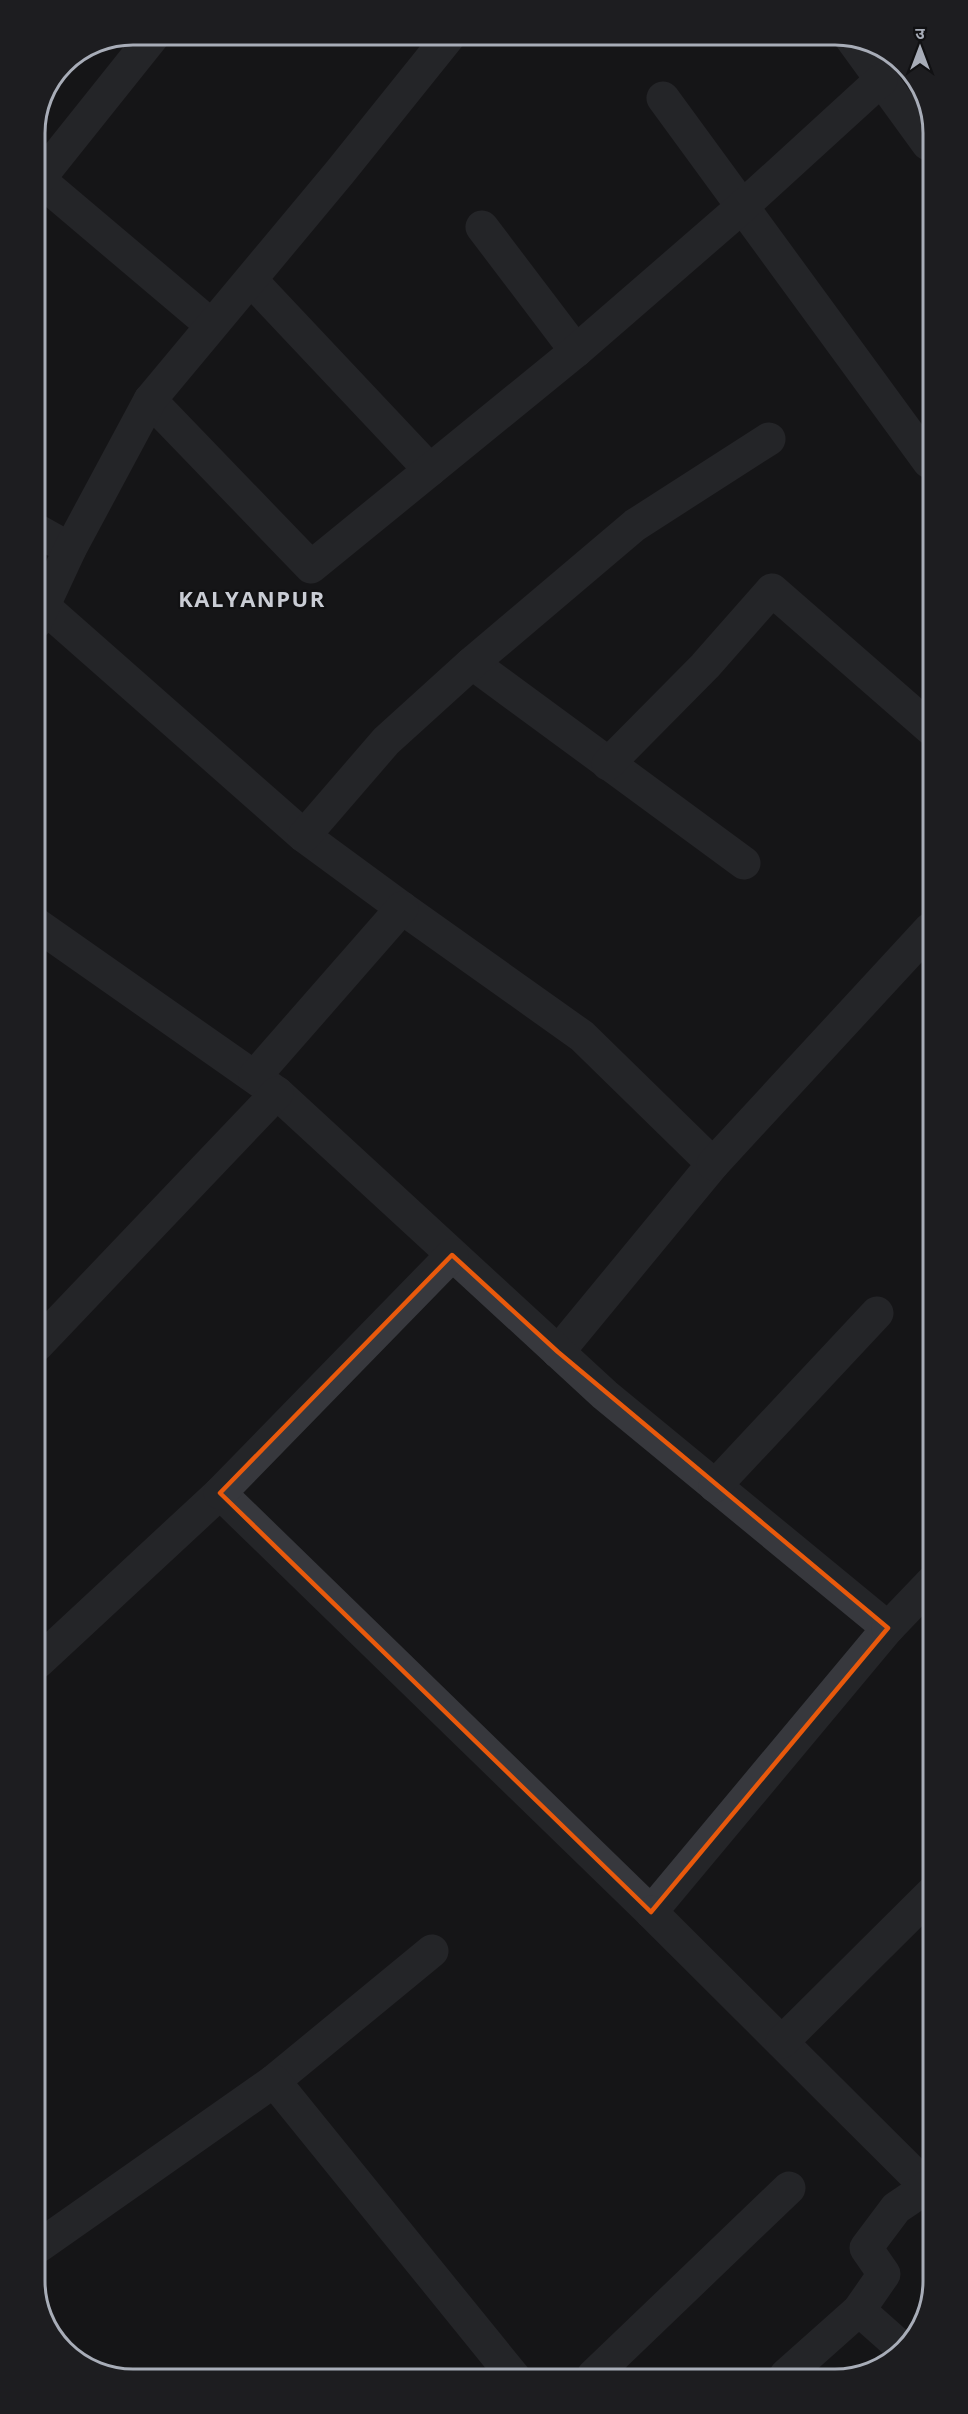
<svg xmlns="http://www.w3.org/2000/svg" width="968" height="2414" font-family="'Open Sans','Noto Sans Devanagari',sans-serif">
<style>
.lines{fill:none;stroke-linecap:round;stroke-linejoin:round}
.minor{stroke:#37383d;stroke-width:33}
.marked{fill:none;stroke:#e8590c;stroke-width:4.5;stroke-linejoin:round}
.labels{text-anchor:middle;stroke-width:4.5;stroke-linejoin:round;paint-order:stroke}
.district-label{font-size:22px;font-weight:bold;letter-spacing:1.5px;fill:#c9ccd4;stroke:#111113}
.rim{fill:none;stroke:#a8adb8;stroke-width:3}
</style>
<rect width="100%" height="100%" fill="#161618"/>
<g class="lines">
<!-- minor -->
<g class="minor">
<polyline points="851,38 928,144"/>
<polyline points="663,98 929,462"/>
<polyline points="35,176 211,325"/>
<polyline points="39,179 154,35"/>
<polyline points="482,227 576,351"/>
<polyline points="251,280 430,470"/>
<polyline points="150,400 311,567 576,351 742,207 881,80"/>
<polyline points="36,530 70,549"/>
<polyline points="43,606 304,836 402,908 582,1036 713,1164 558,1352"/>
<polyline points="36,622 70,549 150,400 340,172 450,35"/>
<polyline points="472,663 744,863"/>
<polyline points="608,764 705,666 772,590 930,728"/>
<polyline points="304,836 386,741 472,663 635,525 769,439"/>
<polyline points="36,924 277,1093 605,1395 888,1628 651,1912 220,1493 38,1662"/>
<polyline points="255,1076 402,908"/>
<polyline points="713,1164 930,929"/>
<polyline points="37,1345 277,1093"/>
<polyline points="715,1486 877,1313"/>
<polyline points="220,1493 452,1255"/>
<polyline points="888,1628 932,1582"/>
<polyline points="651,1912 927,2187 933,2181"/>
<polyline points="782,2042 933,1892"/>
<polyline points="274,2081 432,1951"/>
<polyline points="39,2246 274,2081 514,2377"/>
<polyline points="859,2310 903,2349"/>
<polyline points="786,2375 859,2310 884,2274 866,2248 896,2208 927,2187"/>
<polyline points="593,2376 789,2188"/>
</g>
</g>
<!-- marked area -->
<path d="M0 0H968V2414H0ZM452 1255 558 1352 888 1628 651 1912 220 1493Z" fill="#161618" fill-opacity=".55" fill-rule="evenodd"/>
<path class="marked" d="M452 1255 558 1352 888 1628 651 1912 220 1493Z"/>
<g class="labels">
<!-- district labels -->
<g class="district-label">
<text x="252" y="607">KALYANPUR</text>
</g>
</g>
<!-- crop -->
<path d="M0 0H968V2414H0ZM133 45H835A88 88 0 0 1 923 133V2281A88 88 0 0 1 835 2369H133A88 88 0 0 1 45 2281V133A88 88 0 0 1 133 45Z" fill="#1d1d20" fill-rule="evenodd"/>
<path class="rim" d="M133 45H835A88 88 0 0 1 923 133V2281A88 88 0 0 1 835 2369H133A88 88 0 0 1 45 2281V133A88 88 0 0 1 133 45Z"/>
<!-- north arrow -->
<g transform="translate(920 48)" stroke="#111113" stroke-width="4.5" paint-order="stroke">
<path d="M0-4.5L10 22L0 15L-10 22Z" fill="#a8adb8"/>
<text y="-9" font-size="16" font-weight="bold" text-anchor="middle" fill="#a8adb8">उ</text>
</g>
</svg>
